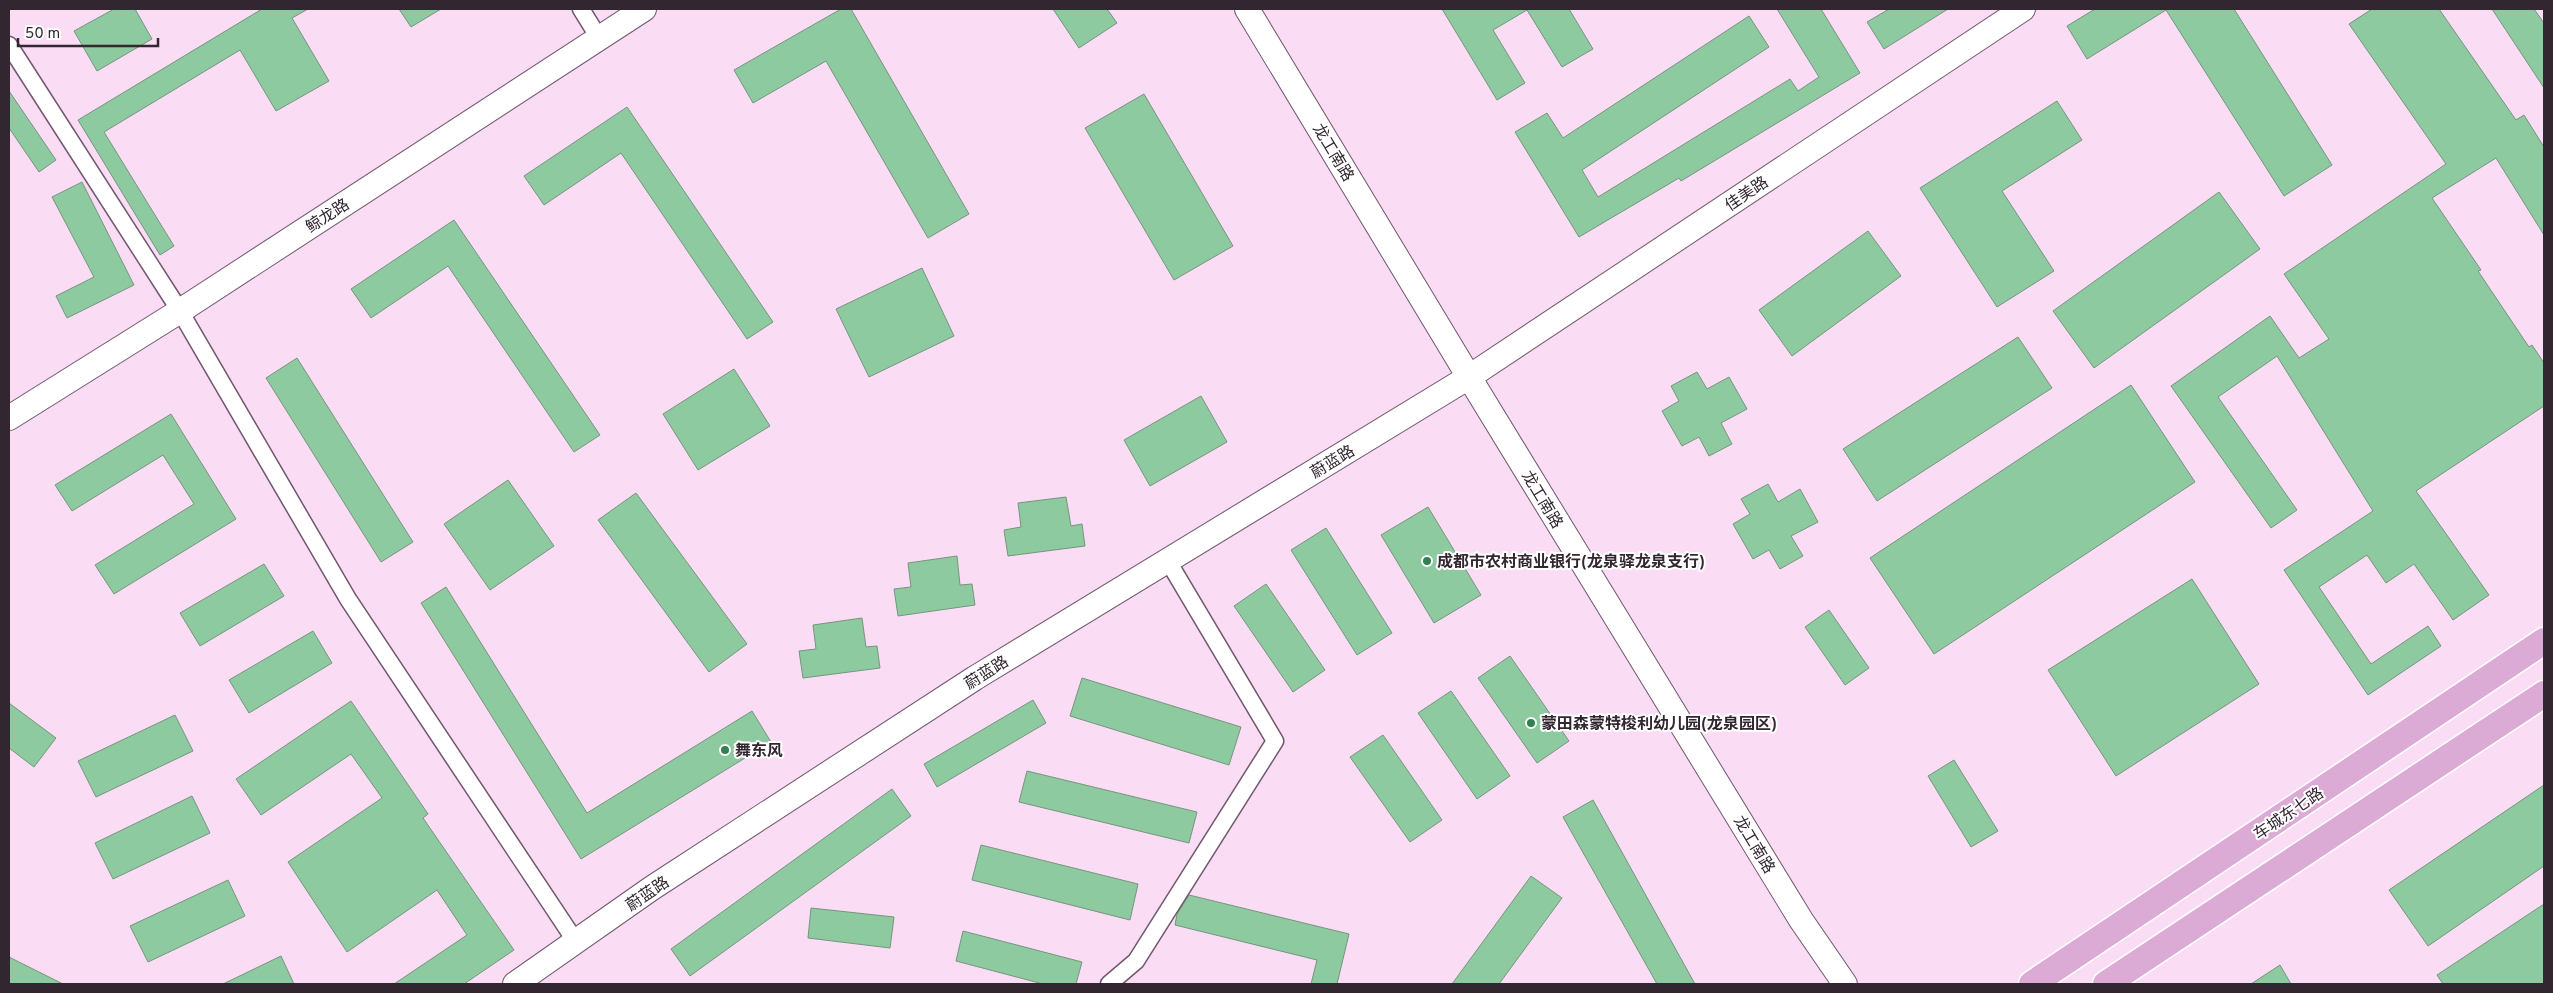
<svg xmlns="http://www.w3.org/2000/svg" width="2553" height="993" font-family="Overpass,'Noto Sans SC',sans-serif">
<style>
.building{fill:#8ecaa0;stroke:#77947f}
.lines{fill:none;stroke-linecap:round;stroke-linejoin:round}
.street-casing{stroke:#70576c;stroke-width:19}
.secondary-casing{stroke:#70576c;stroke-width:26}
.primary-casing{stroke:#fff;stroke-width:29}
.street{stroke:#fff;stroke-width:16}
.secondary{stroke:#fff;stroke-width:24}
.primary{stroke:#dcabd5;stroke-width:26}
.poi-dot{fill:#338151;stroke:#fff;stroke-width:2}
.labels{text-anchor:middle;stroke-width:4;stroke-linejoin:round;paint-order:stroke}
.street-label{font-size:16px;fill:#322730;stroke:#fff}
.poi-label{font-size:16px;font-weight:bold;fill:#322730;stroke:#fff;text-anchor:start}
</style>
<rect width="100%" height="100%" fill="#fadcf4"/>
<!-- building -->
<g class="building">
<polygon points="114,9 135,9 152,39 97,71 74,31"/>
<polygon points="262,9 308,9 292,18 329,81 276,111 240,50 104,132 174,246 160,255 78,120"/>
<polygon points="399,9 441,9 411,27"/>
<polygon points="841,9 851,9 969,214 928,238 826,61 753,103 734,70"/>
<polygon points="1053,9 1107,9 1117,23 1079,48"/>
<polygon points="1442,9 1569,9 1593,49 1562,67 1527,10 1493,30 1525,83 1497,100"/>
<polygon points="1777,9 1821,9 1860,73 1681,181 1679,178 1579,237 1515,132 1547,113 1563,138 1749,16 1769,47 1582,170 1598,197 1790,79 1798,91 1819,77"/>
<polygon points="1889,9 1948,9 1884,49 1867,22"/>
<polygon points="2095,9 2234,9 2332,165 2284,196 2166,10 2087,59 2067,26"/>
<polygon points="2372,9 2439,9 2516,120 2524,115 2544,147 2544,235 2496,158 2432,198 2481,270 2478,271 2529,347 2532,345 2544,363 2544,406 2416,491 2489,595 2453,620 2414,564 2386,583 2367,555 2319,587 2371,664 2428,626 2441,646 2368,695 2284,570 2373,511 2277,356 2218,397 2297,510 2271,528 2171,386 2270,316 2299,358 2329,339 2284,274 2446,164 2349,24"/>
<polygon points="2492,9 2534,9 2544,23 2544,88"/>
<polygon points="9,91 56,160 39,172 9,128"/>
<polygon points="1144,94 1233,246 1174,280 1085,128"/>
<polygon points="2057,101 2082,140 2002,191 2054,271 1997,307 1920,188"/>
<polygon points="627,107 773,322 747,339 621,153 544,205 524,176"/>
<polygon points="82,182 134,285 67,318 56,296 94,277 52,197"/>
<polygon points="2219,192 2260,249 2094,368 2053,311"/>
<polygon points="454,220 600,435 574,452 448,266 371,318 351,289"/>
<polygon points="1868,231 1901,276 1792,356 1759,310"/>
<polygon points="922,268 954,336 869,377 836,309"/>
<polygon points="2018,337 2052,388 1877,501 1843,449"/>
<polygon points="297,358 413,542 381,562 266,378"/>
<polygon points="734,369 770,426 698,470 663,414"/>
<polygon points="1697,372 1707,389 1729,377 1747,409 1721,423 1732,444 1709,456 1699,437 1682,446 1662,411 1679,401 1671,386"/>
<polygon points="2131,385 2195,482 1934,654 1870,558"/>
<polygon points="1201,396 1227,442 1150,486 1124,440"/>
<polygon points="171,414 236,519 114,594 95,565 194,504 163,455 72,511 55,485"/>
<polygon points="508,480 554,546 490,590 444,524"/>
<polygon points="1768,484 1778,502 1800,489 1818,522 1791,536 1803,556 1780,569 1769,550 1753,559 1733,524 1750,514 1741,499"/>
<polygon points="636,493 747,644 709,672 598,520"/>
<polygon points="1066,497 1071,526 1082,524 1085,546 1008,556 1004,530 1021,527 1018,503"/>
<polygon points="1428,507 1481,595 1434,623 1381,535"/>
<polygon points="1326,528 1392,633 1357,655 1291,550"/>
<polygon points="957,556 960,585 972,584 975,605 898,616 894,589 911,587 908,563"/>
<polygon points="264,564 284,596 200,646 180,613"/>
<polygon points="2192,579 2259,684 2116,776 2048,670"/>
<polygon points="1266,584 1325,670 1293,692 1234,606"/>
<polygon points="446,587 587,813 752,711 771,742 581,859 421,603"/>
<polygon points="1829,610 1869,668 1845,685 1805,627"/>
<polygon points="862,618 866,647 877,646 880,668 803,678 799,651 816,649 813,625"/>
<polygon points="313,631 332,663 249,713 229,680"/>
<polygon points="1510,656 1569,741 1537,763 1478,678"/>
<polygon points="1082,678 1241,727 1229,765 1070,716"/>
<polygon points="1451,691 1510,776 1477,799 1418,713"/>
<polygon points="1033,700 1046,723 937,787 924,764"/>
<polygon points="351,701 428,814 423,818 514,950 464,984 394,984 467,935 437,890 347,952 288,862 382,798 351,754 261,815 236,779"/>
<polygon points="9,703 56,738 34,767 9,748"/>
<polygon points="175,715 193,751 96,797 78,761"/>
<polygon points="1383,735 1442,820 1410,842 1350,757"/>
<polygon points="1954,760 1998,831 1971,847 1928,776"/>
<polygon points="1027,771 1197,812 1189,843 1019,802"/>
<polygon points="2544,785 2544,866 2428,946 2389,890"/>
<polygon points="892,789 911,816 690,976 671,949"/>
<polygon points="192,796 210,833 113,879 95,843"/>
<polygon points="1593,800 1695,984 1657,984 1563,817"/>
<polygon points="981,845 1138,884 1130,920 972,880"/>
<polygon points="1531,876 1562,898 1499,984 1452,984"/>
<polygon points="228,880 245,916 148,962 130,926"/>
<polygon points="1189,895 1349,934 1337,984 1311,984 1317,960 1175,925 1177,914"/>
<polygon points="2544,904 2544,984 2443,984 2437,975"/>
<polygon points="811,908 894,917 890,948 808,938"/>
<polygon points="963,931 1082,962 1076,984 1043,984 956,961"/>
<polygon points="281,956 294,984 223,984"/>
<polygon points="9,957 63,984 9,984"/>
<polygon points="2280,965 2291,984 2251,984"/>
</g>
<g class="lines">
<!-- street casing -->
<g class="street-casing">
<g id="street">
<polyline points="581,9 599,38"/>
<polyline points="9,45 180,311 348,599 576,942"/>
<polyline points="1109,984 1136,961 1275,741 1168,561"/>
</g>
</g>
<!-- secondary casing -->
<g class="secondary-casing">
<g id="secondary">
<polyline points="1247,9 1469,377 1801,920 1845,984"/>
<polyline points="9,418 180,311 644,9"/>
<polyline points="515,984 652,888 975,678 1469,377 2023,9"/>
</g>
</g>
<!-- primary casing -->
<g class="primary-casing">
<g id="primary">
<polyline points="2032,984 2544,641"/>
<polyline points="2106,984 2544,694"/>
</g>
</g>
<!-- street -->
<use href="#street" class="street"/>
<!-- secondary -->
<use href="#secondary" class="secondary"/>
<!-- primary -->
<use href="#primary" class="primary"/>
</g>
<!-- markers -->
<g class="poi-dot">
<circle cx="1427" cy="561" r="5"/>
<circle cx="1531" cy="723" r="5"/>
<circle cx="725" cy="750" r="5"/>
</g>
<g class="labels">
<!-- street labels -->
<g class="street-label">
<text transform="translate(1334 152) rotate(59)" y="6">龙工南路</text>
<text transform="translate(1746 193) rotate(-34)" y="6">佳美路</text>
<text transform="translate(327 215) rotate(-33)" y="6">鲸龙路</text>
<text transform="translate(1332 461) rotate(-31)" y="6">蔚蓝路</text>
<text transform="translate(1543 499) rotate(59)" y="6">龙工南路</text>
<text transform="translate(986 672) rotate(-32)" y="6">蔚蓝路</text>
<text transform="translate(2288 813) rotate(-34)" y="6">车城东七路</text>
<text transform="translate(1755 844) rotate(59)" y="6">龙工南路</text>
<text transform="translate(647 893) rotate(-34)" y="6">蔚蓝路</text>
</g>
<!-- poi labels -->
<g class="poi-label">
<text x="1437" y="567">成都市农村商业银行(龙泉驿龙泉支行)</text>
<text x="1541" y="729">蒙田森蒙特梭利幼儿园(龙泉园区)</text>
<text x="735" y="756">舞东风</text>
</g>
</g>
<!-- border -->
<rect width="2553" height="993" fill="none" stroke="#322730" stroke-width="20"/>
<!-- scale -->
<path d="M18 38v8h140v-8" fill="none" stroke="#322730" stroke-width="2.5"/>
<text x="25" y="38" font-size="15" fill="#322730" stroke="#ffffff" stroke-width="4" paint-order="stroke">50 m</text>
</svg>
